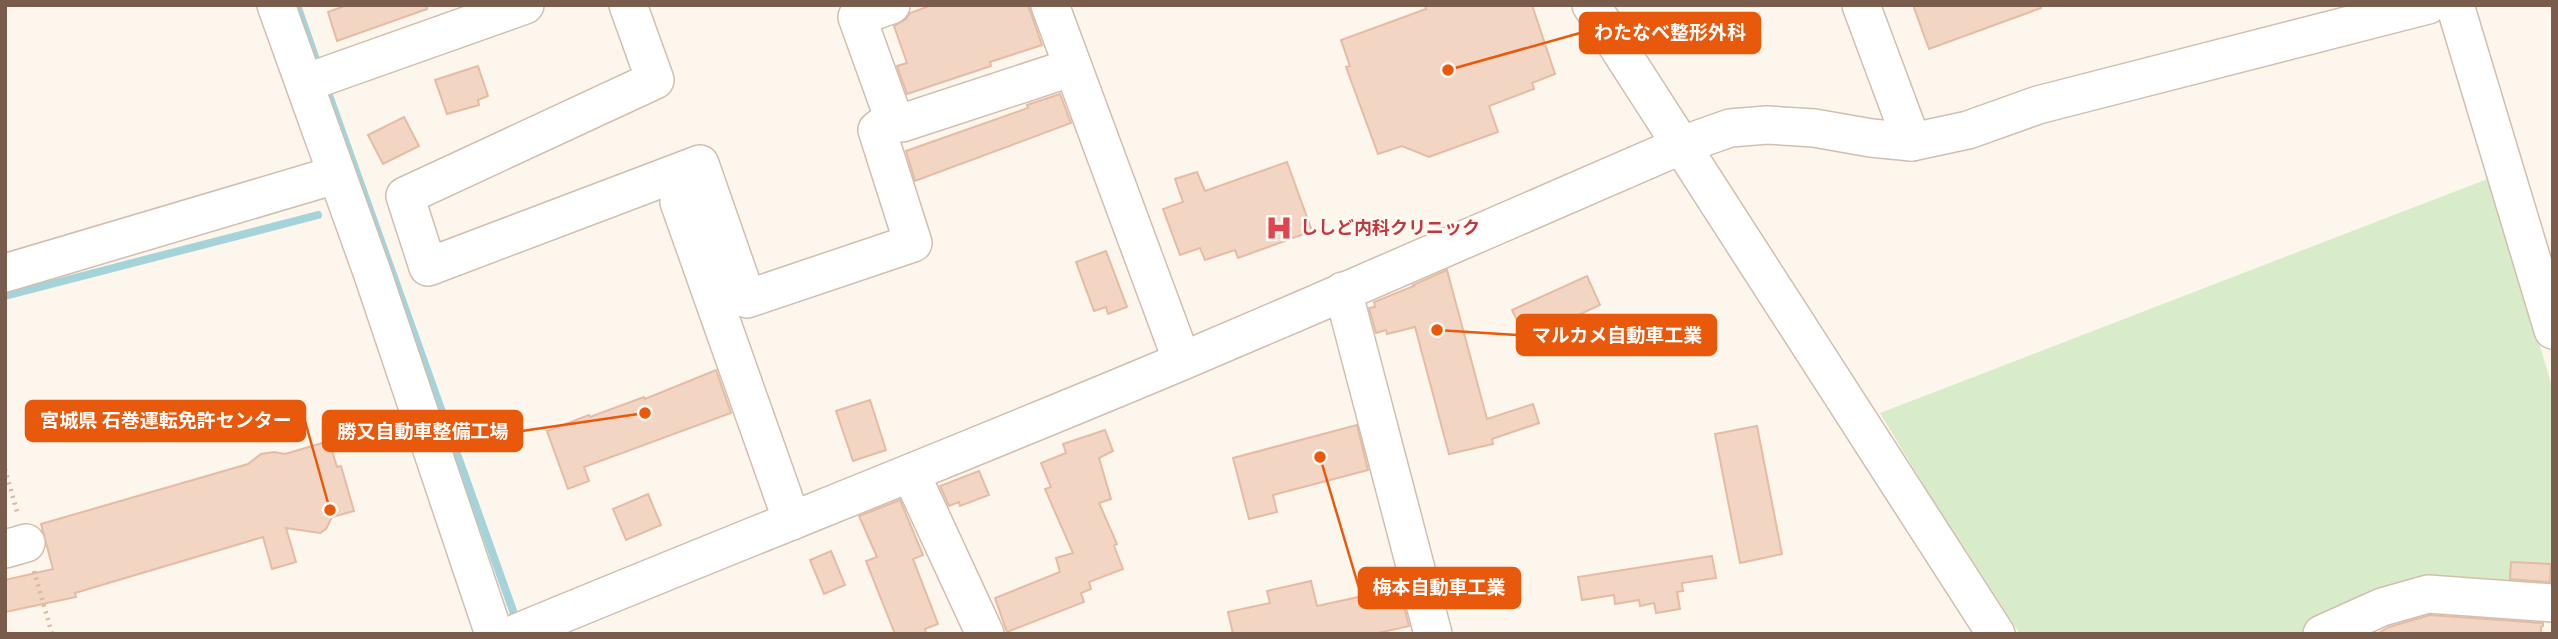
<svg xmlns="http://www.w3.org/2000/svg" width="2558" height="639" font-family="Lato,'Noto Sans JP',sans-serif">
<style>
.green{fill:#d8ecc9}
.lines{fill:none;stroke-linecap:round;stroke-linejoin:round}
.stream{stroke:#a5d3da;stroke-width:8}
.building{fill:#f3d5c3;stroke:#e6bba3;stroke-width:2}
.minor-casing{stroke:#d1beb0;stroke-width:40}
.path{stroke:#d9b8a5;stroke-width:4.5;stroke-dasharray:2 5;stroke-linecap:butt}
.minor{stroke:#fff;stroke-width:37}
.labels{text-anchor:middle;stroke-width:5;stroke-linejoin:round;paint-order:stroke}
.health-label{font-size:18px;font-weight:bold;fill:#be3a42;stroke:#fffaf3;text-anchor:start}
.leader{fill:none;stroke:#e8590c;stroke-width:2.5}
.callout-dot{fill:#e8590c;stroke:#fffaf3;stroke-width:2.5}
.callout{fill:#e8590c;stroke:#e8590c;stroke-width:2.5}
.callout-label{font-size:19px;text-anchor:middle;font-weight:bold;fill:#fff}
</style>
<rect width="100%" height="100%" fill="#fdf6ec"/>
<!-- green -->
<polygon class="green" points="2490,178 2553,390 2553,597 2425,587 2304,634 2020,634 1929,494 1880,413"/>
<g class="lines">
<!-- stream -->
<g class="stream">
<polyline points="297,5 319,68"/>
<polyline points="325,84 517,622"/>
<polyline points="5,296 318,215"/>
</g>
</g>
<!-- building -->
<g class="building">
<polygon points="347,5 427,5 427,9 337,41 328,12"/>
<polygon points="932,5 1028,5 1042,45 990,62 991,66 907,94 897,66 907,63 894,26 906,19 910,13"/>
<polygon points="1425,5 1532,5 1555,74 1532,83 1534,89 1489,106 1498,132 1429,157 1402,146 1378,154 1346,67 1350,66 1341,40 1426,9"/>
<polygon points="1913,5 2041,5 2041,8 1929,49"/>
<polygon points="478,66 488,96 478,100 479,105 447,114 435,80"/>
<polygon points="1060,94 1071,123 915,181 906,151 1028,108 1027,105"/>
<polygon points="404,117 419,146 383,164 368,135"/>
<polygon points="1287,162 1312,231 1238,258 1235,250 1205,260 1200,248 1180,255 1163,209 1183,202 1175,179 1197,172 1205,191"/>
<polygon points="1106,251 1127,307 1108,314 1106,307 1094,311 1076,262"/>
<polygon points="1447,270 1487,419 1533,404 1539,423 1492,439 1493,444 1449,454 1415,327 1387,334 1386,330 1376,333 1369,308 1375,307 1374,302 1414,286 1413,285"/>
<polygon points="1587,276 1600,305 1526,339 1512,310"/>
<polygon points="716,370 731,413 584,467 589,481 568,489 547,431 589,415 590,417 644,397 645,399"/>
<polygon points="870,400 886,450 853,461 836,411"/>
<polygon points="1357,425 1368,470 1273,495 1277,512 1249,519 1233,458"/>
<polygon points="1757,426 1782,554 1740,563 1715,434"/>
<polygon points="1105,430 1113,451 1099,458 1111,499 1099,503 1117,544 1114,546 1123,569 1089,582 1091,589 1081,593 1084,602 1007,632 995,598 1060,572 1056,558 1073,553 1045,489 1051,487 1041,463 1066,453 1063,444"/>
<polygon points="329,441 337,467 341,466 354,511 332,517 326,529 320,533 286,528 296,562 272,569 263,537 75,593 76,597 5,612 5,580 53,569 41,524 248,464 261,454 274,452 285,454"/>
<polygon points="979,471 989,495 960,506 959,502 949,506 940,486"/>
<polygon points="648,494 661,525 626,540 613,509"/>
<polygon points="900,500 923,555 913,559 938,624 925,629 926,634 895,634 866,561 877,557 859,516"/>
<polygon points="831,551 845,585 824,594 810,560"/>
<polygon points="1712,556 1716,578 1682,583 1683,591 1677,592 1680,609 1656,613 1654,603 1640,606 1639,600 1615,604 1614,595 1582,600 1578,577"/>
<polygon points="2511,562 2551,564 2550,582 2510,579"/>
<polygon points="1311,581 1317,606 1386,591 1387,598 1401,595 1409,626 1374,634 1233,634 1228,612 1270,603 1267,591"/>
<polygon points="2430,615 2543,623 2543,626 2541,627 2541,634 2377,634 2389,627"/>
</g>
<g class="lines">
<!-- minor casing -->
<g class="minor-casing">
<g id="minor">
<polyline points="276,5 372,272 494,634"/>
<polyline points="628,5 655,80 405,196 428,267 700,164 747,299 913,243 877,130 893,117"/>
<polyline points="891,5 857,17 893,117 902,123 1073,67"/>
<polyline points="1050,5 1182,361"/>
<polyline points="1591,5 1996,634"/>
<polyline points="1861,5 1912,142"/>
<polyline points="2455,5 2553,330"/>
<polyline points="305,83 525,5"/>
<polyline points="679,202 792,521"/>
<polyline points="5,273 335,175"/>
<polyline points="1343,291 1433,634"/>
<polyline points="911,474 985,634"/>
<polyline points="5,549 26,543"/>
<path d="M514 634C736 542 959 455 1180 362 1348 291 1515 217 1682 145L1730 128 1767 125 1814 128 1871 138 1912 142 1968 130 2038 105 2428 5"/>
<polyline points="2322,634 2382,607 2428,594 2553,603"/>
</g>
</g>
<!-- path -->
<g class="path">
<polyline points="5,469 18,515"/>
<polyline points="34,571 52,634"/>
</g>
<!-- minor -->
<use href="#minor" class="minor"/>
</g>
<!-- icons -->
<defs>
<g id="hospital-bare" transform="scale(2.1)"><path d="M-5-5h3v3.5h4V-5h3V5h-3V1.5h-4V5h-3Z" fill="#e0444e" stroke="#fffaf3" stroke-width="2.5" paint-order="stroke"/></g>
</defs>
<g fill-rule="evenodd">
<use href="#hospital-bare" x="1279" y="228"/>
</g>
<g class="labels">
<!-- health labels -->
<g class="health-label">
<text x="1300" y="234">ししど内科クリニック</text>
</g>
</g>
<!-- callouts -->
<path class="leader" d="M1448 70L1580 33M1437 330L1517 335M330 510L305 421M645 413L522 431M1320 457L1359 588"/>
<g class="callout-dot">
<circle cx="1448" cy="70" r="7"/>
<circle cx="1437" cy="330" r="7"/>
<circle cx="330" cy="510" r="7"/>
<circle cx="645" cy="413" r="7"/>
<circle cx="1320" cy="457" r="7"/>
</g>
<g class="callout">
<rect x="1580" y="13" width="180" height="40" rx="7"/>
<rect x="1517" y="315" width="199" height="40" rx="7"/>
<rect x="26" y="401" width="279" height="40" rx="7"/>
<rect x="323" y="411" width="199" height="40" rx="7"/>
<rect x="1359" y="568" width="161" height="40" rx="7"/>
</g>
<g class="callout-label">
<text x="1670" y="39">わたなべ整形外科</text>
<text x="1617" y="342">マルカメ自動車工業</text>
<text x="166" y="427">宮城県 石巻運転免許センター</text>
<text x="423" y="438">勝又自動車整備工場</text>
<text x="1439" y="594">梅本自動車工業</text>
</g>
<!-- border -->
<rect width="2558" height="639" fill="none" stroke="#7a5c4d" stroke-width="14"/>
</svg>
